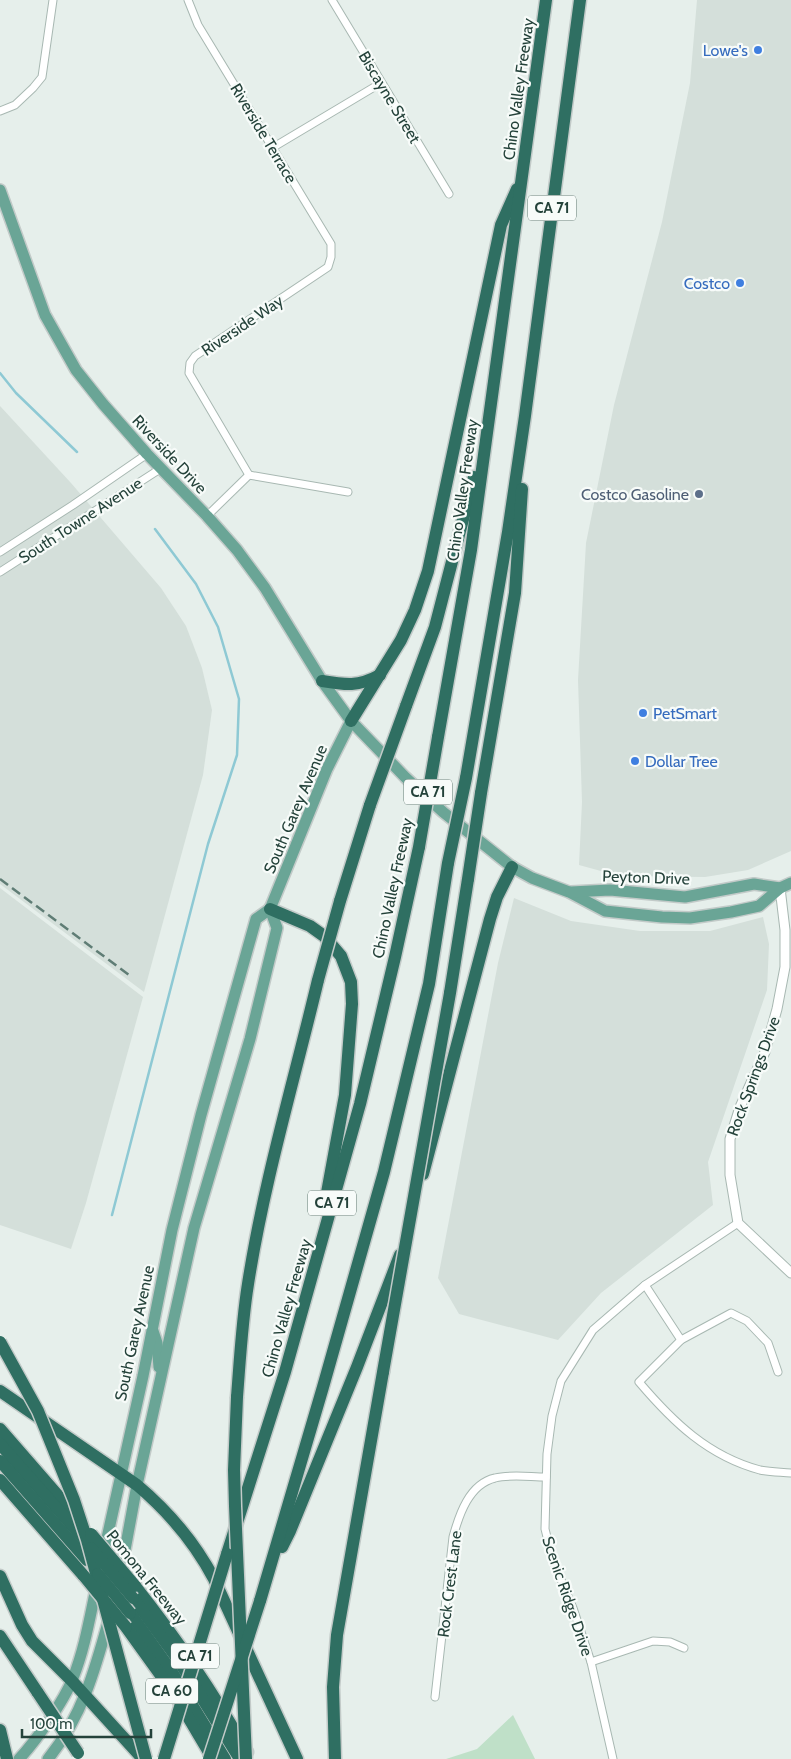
<svg xmlns="http://www.w3.org/2000/svg" width="791" height="1759" font-family="Cabin,sans-serif">
<style>
.built{fill:#d4dfda}
.green{fill:#bfe0c8}
.lines{fill:none;stroke-linecap:round;stroke-linejoin:round}
.stream{stroke:#8ec9d4;stroke-width:2.5}
.minor-casing{stroke:#a8b8b2;stroke-width:9}
.tertiary-casing{stroke:#a8b8b2;stroke-width:11}
.primary-casing{stroke:#c2cac8;stroke-width:14}
.motorway-casing{stroke:#c2cac8;stroke-width:15}
.minor{stroke:#fff;stroke-width:7}
.tertiary{stroke:#fff;stroke-width:9}
.primary{stroke:#6aa596;stroke-width:11}
.motorway{stroke:#2f6f62;stroke-width:12}
.rail{stroke:#5f7d75;stroke-width:2.5;stroke-dasharray:10 5;stroke-linecap:butt}
.motorway-bridge-casing{stroke:#c2cac8;stroke-width:15;stroke-linecap:butt}
.motorway-bridge{stroke:#2f6f62;stroke-width:12}
.shop-dot{fill:#3f7fe0;stroke:#f7fbf9;stroke-width:2}
.service-dot{fill:#5c6f8a;stroke:#f7fbf9;stroke-width:2}
.labels{text-anchor:middle;stroke-width:4.5;stroke-linejoin:round;paint-order:stroke}
.shield{fill:#f7fbf9;stroke:#637a73;stroke-width:1}
.shield-label{font-size:15px;font-weight:bold;fill:#24423a}
.shop-label{font-size:16px;fill:#366cbe;stroke:#f7fbf9;text-anchor:end}
.street-label{font-size:16px;fill:#24423a;stroke:#f7fbf9}
.service-label{font-size:16px;fill:#4e5e75;stroke:#f7fbf9;text-anchor:end}
</style>
<rect width="100%" height="100%" fill="#e6efeb"/>
<!-- built -->
<g class="built">
<polygon points="697,0 791,0 791,851 748,870 705,877 619,876 579,865 582,802 578,680 586,543 614,405 662,222 690,83"/>
<polygon points="0,406 71,483 161,588 186,626 202,668 212,710 203,775 144,992 0,884"/>
<polygon points="0,888 143,997 86,1203 71,1249 0,1225"/>
<polygon points="514,898 571,921 640,931 710,931 763,917 769,944 767,990 708,1162 713,1205 601,1293 558,1340 459,1314 438,1278 498,963"/>
</g>
<!-- green -->
<polygon class="green" points="513,1715 535,1759 446,1759 477,1749"/>
<g class="lines">
<!-- stream -->
<g class="stream">
<polyline points="0,373 16,393 77,452"/>
<polyline points="112,1215 208,844 237,755 239,699 218,627 196,584 155,529"/>
</g>
<!-- minor casing -->
<g class="minor-casing">
<g id="minor">
<polyline points="188,0 198,25 331,244 331,257 328,267 195,356 190,363 189,373 249,475"/>
<polyline points="332,0 449,194"/>
<polyline points="0,111 15,105 33,88 42,77 53,0"/>
<polyline points="272,148 381,83"/>
<polyline points="249,475 348,492"/>
<polyline points="207,516 249,475"/>
<polyline points="0,552 73,505 147,454"/>
<polyline points="0,572 160,469"/>
<polyline points="645,1285 681,1340"/>
<path d="M778 1372 768 1343 747 1321 731 1313 681 1340 639 1382C673 1422 708 1456 760 1470 770 1472 781 1472 791 1473"/>
<polyline points="591,1662 653,1641 670,1642 684,1648"/>
<path d="M435 1697 453 1537C459 1515 469 1484 495 1478 510 1474 530 1477 546 1477"/>
<polyline points="613,1759 591,1662 573,1608 553,1561 545,1529 547,1454 552,1416 561,1381 593,1330 645,1285 738,1223"/>
</g>
</g>
<!-- tertiary casing -->
<g class="tertiary-casing">
<polyline id="tertiary" points="780,888 785,930 785,967 777,1009 765,1052 740,1107 730,1139 730,1175 738,1223 791,1273"/>
</g>
<!-- primary casing -->
<g class="primary-casing">
<g id="primary">
<polyline points="0,190 45,315 76,370 103,404 147,454 207,516 237,550 265,588 322,681 351,721 405,777 443,812 512,867 532,878 569,892 605,911 662,917 690,918 731,912 759,906 780,888 791,883"/>
<polyline points="571,892 610,890 685,897 754,884 780,888"/>
<polyline points="153,1331 157,1343 159,1367"/>
<polyline points="103,1556 143,1376 172,1230 201,1115 256,919 270,909 327,769 351,721"/>
<polyline points="120,1577 137,1485 194,1228 250,1039 277,928 270,909"/>
<path d="M19 1759C36 1741 64 1701 73 1678 85 1648 90 1616 97 1584"/>
<path d="M48 1759C82 1717 95 1670 109 1619"/>
</g>
</g>
<!-- motorway casing -->
<g class="motorway-casing">
<g id="motorway">
<path d="M322 681C346 685 358 687 380 675"/>
<polyline points="406,706 435,627 474,477"/>
<polyline points="351,721 401,640 415,610 428,571 501,225 517,189"/>
<polyline points="438,737 471,550 546,0"/>
<polyline points="466,778 508,532 525,416 580,0"/>
<polyline points="481,793 515,593 522,489"/>
<polyline points="340,901 370,805"/>
<polyline points="270,909 310,926 324,936 341,956 351,982 352,1004 345,1095 326,1198"/>
<polyline points="450,993 468,879"/>
<polyline points="423,1174 490,919 497,897 512,867"/>
<path d="M0 1391 137 1485C169 1512 194 1541 214 1579L297 1759"/>
<path d="M237 1397C240 1359 242 1321 248 1284 264 1181 294 1081 318 980"/>
<polyline points="0,1429 81,1522"/>
<polyline points="0,1444 90,1546"/>
<polyline points="0,1461 87,1560"/>
<polyline points="0,1480 84,1576"/>
<polyline points="282,1547 290,1531 357,1367 400,1255"/>
<polyline points="227,1554 285,1372 360,1104 395,957 419,847"/>
<polyline points="0,1576 22,1625 32,1641 72,1681 143,1759"/>
<path d="M135 1586C177 1639 214 1694 247 1752"/>
<polyline points="133,1598 179,1661 240,1759"/>
<polyline points="260,1601 323,1387 384,1172 429,984 448,863"/>
<polyline points="130,1613 172,1672 225,1759"/>
<polyline points="126,1627 175,1695 213,1759"/>
<polyline points="0,1636 38,1693"/>
<polyline points="0,1730 7,1759"/>
<polyline points="335,1759 333,1687 337,1635 383,1372"/>
</g>
</g>
<!-- minor -->
<use href="#minor" class="minor"/>
<!-- tertiary -->
<use href="#tertiary" class="tertiary"/>
<!-- primary -->
<use href="#primary" class="primary"/>
<!-- motorway -->
<use href="#motorway" class="motorway"/>
<!-- rail -->
<polyline class="rail" points="0,879 129,975"/>
<!-- motorway-bridge casing -->
<g class="motorway-bridge-casing">
<g id="motorway-bridge">
<polyline points="370,805 406,706"/>
<polyline points="419,847 438,737"/>
<polyline points="448,863 466,778"/>
<polyline points="468,879 481,793"/>
<polyline points="318,980 340,901"/>
<polyline points="0,1342 38,1411 74,1500 87,1540 146,1759"/>
<polyline points="383,1372 450,993"/>
<polyline points="237,1397 234,1470 235,1506 246,1759"/>
<polyline points="91,1534 135,1586"/>
<polyline points="91,1548 133,1598"/>
<polyline points="98,1574 130,1613"/>
<polyline points="84,1576 126,1627"/>
<polyline points="38,1693 78,1753"/>
<polyline points="164,1759 227,1554"/>
<polyline points="209,1759 260,1601"/>
</g>
</g>
<!-- motorway-bridge -->
<use href="#motorway-bridge" class="motorway-bridge"/>
</g>
<!-- markers -->
<g class="shop-dot">
<circle cx="758" cy="50" r="5"/>
<circle cx="740" cy="283" r="5"/>
<circle cx="643" cy="713" r="5"/>
<circle cx="635" cy="761" r="5"/>
</g>
<circle class="service-dot" cx="699" cy="494" r="5"/>
<g class="labels">
<!-- shield labels -->
<g class="shield">
<rect x="528" y="195.5" width="48" height="25" rx="4"/>
<rect x="404" y="779.5" width="48" height="25" rx="4"/>
<rect x="308" y="1190.5" width="48" height="25" rx="4"/>
<rect x="171" y="1643.5" width="48" height="25" rx="4"/>
<rect x="146" y="1678.5" width="52" height="25" rx="4"/>
</g>
<g class="shield-label">
<text x="552" y="213">CA 71</text>
<text x="428" y="797">CA 71</text>
<text x="332" y="1208">CA 71</text>
<text x="195" y="1661">CA 71</text>
<text x="172" y="1696">CA 60</text>
</g>
<!-- shop labels -->
<g class="shop-label">
<text x="748" y="56">Lowe's</text>
<text x="730" y="289">Costco</text>
<text x="653" y="719" text-anchor="start">PetSmart</text>
<text x="645" y="767" text-anchor="start">Dollar Tree</text>
</g>
<!-- street labels -->
<g class="street-label">
<text transform="translate(518 89) rotate(-82)" y="6">Chino Valley Freeway</text>
<text transform="translate(390 97) rotate(59)" y="6">Biscayne Street</text>
<text transform="translate(264 133) rotate(59)" y="6">Riverside Terrace</text>
<text transform="translate(242 325) rotate(-34)" y="6">Riverside Way</text>
<text transform="translate(170 454) rotate(47)" y="6">Riverside Drive</text>
<text transform="translate(462 490) rotate(-82)" y="6">Chino Valley Freeway</text>
<text transform="translate(80 520) rotate(-33)" y="6">South Towne Avenue</text>
<text transform="translate(295 809) rotate(-67)" y="6">South Garey Avenue</text>
<text transform="translate(646 877) rotate(2)" y="6">Peyton Drive</text>
<text transform="translate(392 888) rotate(-78)" y="6">Chino Valley Freeway</text>
<text transform="translate(753 1076) rotate(-70)" y="6">Rock Springs Drive</text>
<text transform="translate(286 1308) rotate(-74)" y="6">Chino Valley Freeway</text>
<text transform="translate(134 1333) rotate(-78)" y="6">South Garey Avenue</text>
<text transform="translate(147 1577) rotate(51)" y="6">Pomona Freeway</text>
<text transform="translate(449 1584) rotate(-83)" y="6">Rock Crest Lane</text>
<text transform="translate(568 1596) rotate(71)" y="6">Scenic Ridge Drive</text>
</g>
<!-- service labels -->
<g class="service-label">
<text x="689" y="500">Costco Gasoline</text>
</g>
</g>
<!-- scale -->
<path d="M22 1729v8h129v-8" fill="none" stroke="#24423a" stroke-width="2.5"/>
<text x="30" y="1729" font-size="15" fill="#24423a" stroke="#f7fbf9" stroke-width="4" paint-order="stroke">100 m</text>
</svg>
